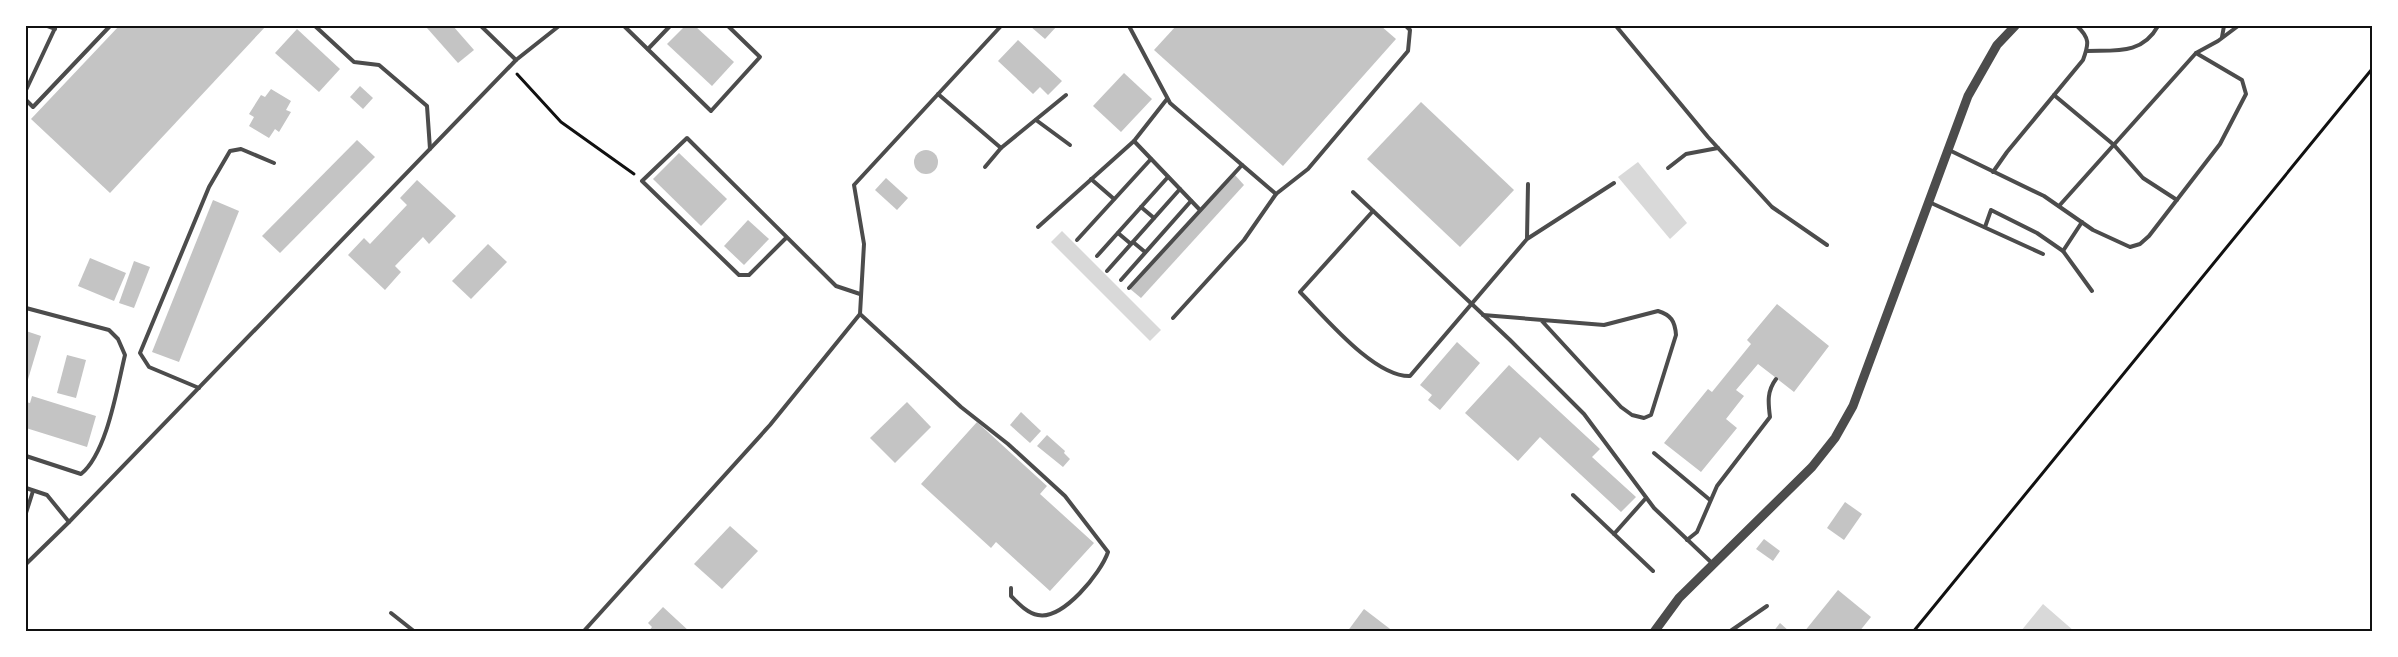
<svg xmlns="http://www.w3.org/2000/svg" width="2398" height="657" font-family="Spectral,serif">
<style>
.water{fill:#d9d9d9}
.building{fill:#c4c4c4}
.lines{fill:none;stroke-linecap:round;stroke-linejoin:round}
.path{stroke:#111;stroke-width:3}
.service{stroke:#4c4c4c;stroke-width:4}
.tertiary{stroke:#4c4c4c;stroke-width:9}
.neatline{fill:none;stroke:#111;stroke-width:2}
</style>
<rect width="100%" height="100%" fill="#fff"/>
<!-- water -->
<g class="water">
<polygon points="1638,162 1687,223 1670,239 1618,177"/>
<polygon points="1062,231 1161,330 1150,341 1051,242"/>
<polygon points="2043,604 2074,631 2021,631"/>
</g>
<!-- building -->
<g class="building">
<polygon points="119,26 266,26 110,193 31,119"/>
<polygon points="430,26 453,26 474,50 458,63 427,28"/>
<polygon points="685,26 695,26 734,62 712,86 667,44"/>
<polygon points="1030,26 1057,26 1045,39"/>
<polygon points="1176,26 1381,26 1396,39 1283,166 1154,50"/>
<polygon points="297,29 340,69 319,92 275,53"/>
<polygon points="1018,40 1062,81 1048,95 1040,87 1033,94 998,61"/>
<polygon points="1124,73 1152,99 1121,132 1093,106"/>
<polygon points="360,86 373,98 363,109 350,97"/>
<polygon points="271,89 291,101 286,110 291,112 279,132 275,129 269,138 249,126 254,117 249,114 261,95 265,97"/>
<polygon points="1421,102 1514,190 1460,247 1367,159"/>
<polygon points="357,140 375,157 280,253 262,236"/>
<circle cx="926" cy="162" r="12"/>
<polygon points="679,153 727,199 701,226 653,179"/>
<polygon points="1234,174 1244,185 1141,298 1129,288"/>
<polygon points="886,178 908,198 897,210 875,190"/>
<polygon points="417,180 456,216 429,244 423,237 395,266 401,272 385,290 348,255 364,238 370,244 407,205 400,198"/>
<polygon points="213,200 239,211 179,362 152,352"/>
<polygon points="748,220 769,239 744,265 724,246"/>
<polygon points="488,244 507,262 471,299 452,281"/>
<polygon points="90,258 126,273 114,301 78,286"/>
<polygon points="134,261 150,267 134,308 119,303"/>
<polygon points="1777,304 1829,346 1794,392 1758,364 1736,390 1744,396 1726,419 1737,428 1701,472 1664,443 1708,389 1712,392 1751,344 1747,340"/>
<polygon points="26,331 41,336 26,386"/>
<polygon points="1457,342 1480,363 1440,410 1428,400 1432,395 1420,385"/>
<polygon points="67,355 86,360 76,398 57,393"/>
<polygon points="1509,365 1600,449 1592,457 1636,497 1621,512 1540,437 1518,461 1465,413"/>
<polygon points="32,396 96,416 87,447 26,428 26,402 30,403"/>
<polygon points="907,402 931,427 895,463 870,438"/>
<polygon points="1021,412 1041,431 1030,443 1010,425"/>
<polygon points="977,422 1047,486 1040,494 1094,543 1050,591 996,542 991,548 921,484"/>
<polygon points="1047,435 1065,451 1064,453 1070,459 1063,467 1037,446"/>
<polygon points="1845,502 1862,514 1844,540 1827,528"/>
<polygon points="730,526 758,551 722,589 694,564"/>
<polygon points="1764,539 1780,551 1773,561 1756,549"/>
<polygon points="1838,590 1871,617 1859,632 1804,632"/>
<polygon points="663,607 690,632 648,632 652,627 648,623"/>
<polygon points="1364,609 1394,632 1347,632"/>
<polygon points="1780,623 1790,632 1773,632"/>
</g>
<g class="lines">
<!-- path -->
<g class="path">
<polyline points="517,74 561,122 634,174"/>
<polyline points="1913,632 2372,69"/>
</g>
<!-- service -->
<g class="service">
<polyline points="47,26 55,29"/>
<polyline points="315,26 354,62 379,65 427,106 430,149"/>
<polyline points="481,26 516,60"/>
<polyline points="624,26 711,111 760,57 728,26"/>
<polyline points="1129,26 1170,103 1276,194 1308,169 1408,51 1410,30 1406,26"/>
<polyline points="1616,26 1708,137 1772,207 1827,245"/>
<polyline points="2222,37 2224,26"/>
<polyline points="648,49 670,26"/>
<path d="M2087 51C2115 50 2142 55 2158 26"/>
<polyline points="26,90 56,26"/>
<polyline points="938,94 1001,148 985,167"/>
<polyline points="2054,95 2114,145 2143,178 2177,200"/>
<polyline points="26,100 33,107 110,26"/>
<polyline points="1036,120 1070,145"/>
<polyline points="1134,141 1200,210"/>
<polyline points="1001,148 1066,95"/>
<polyline points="1949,150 2044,196 2093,230 2130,247 2140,244 2149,236 2220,144 2246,94 2242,80 2196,53"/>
<polyline points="1668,168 1686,154 1718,148"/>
<path d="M1993 172 2007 152 2083 60C2089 44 2090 38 2077 26"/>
<polyline points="1091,179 1114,199"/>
<polyline points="1353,192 1510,340 1584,414 1654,508 1713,564"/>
<polyline points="1929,202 2043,254"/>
<polyline points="2059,206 2196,53 2218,41 2238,26"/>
<polyline points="1141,207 1154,218"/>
<path d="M1373 211 1300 292C1325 317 1374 377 1410 376L1527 239 1614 183"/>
<polyline points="1038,227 1134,141 1167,99"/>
<polyline points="1985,227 1991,210 2037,233 2063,251 2092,291"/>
<polyline points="1118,233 1131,244"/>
<polyline points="786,238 749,275 739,275 642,181 687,138 836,286 860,294"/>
<polyline points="1527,238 1528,184"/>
<polyline points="1077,240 1151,159"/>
<polyline points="1133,242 1145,252"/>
<polyline points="2063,251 2082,222"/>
<polyline points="1097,256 1168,177"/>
<polyline points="1107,271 1180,189"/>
<polyline points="1121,280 1191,201"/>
<polyline points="1129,288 1242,165"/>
<path d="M26 308 109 330 118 339 125 355C117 388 107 453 81 474L26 456"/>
<path d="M860 314 961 407 1008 444 1065 496 1108 552C1101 573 1063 620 1038 615 1027 613 1018 603 1011 596V588"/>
<path d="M1483 315 1604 325 1658 311C1671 315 1675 321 1676 335L1651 415 1644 418 1632 415 1621 407 1541 320"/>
<polyline points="1173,318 1244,240 1276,194"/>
<polyline points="199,388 149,367 140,353 209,187 230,151 241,149 274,163"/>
<polyline points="1654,453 1710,500"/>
<polyline points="26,488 47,495 69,522"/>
<polyline points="1573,495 1653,571"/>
<polyline points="26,513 33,491"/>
<polyline points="1614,534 1646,498"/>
<path d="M1687 540 1697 532 1717 486 1770 417C1768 402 1767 391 1776 379"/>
<polyline points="26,564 69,522 516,60 559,26"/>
<polyline points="391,613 415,632"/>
<polyline points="583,632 770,425 860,314 864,244 854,185 1001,26"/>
<polyline points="1729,632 1767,606"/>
</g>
<!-- tertiary -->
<polyline class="tertiary" points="1654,632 1679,598 1812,467 1835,438 1853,406 1968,96 1997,45 2015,26"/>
</g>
<!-- border -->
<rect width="2398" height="657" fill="none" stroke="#ffffff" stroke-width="54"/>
<rect x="27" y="27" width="2344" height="603" class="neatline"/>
</svg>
